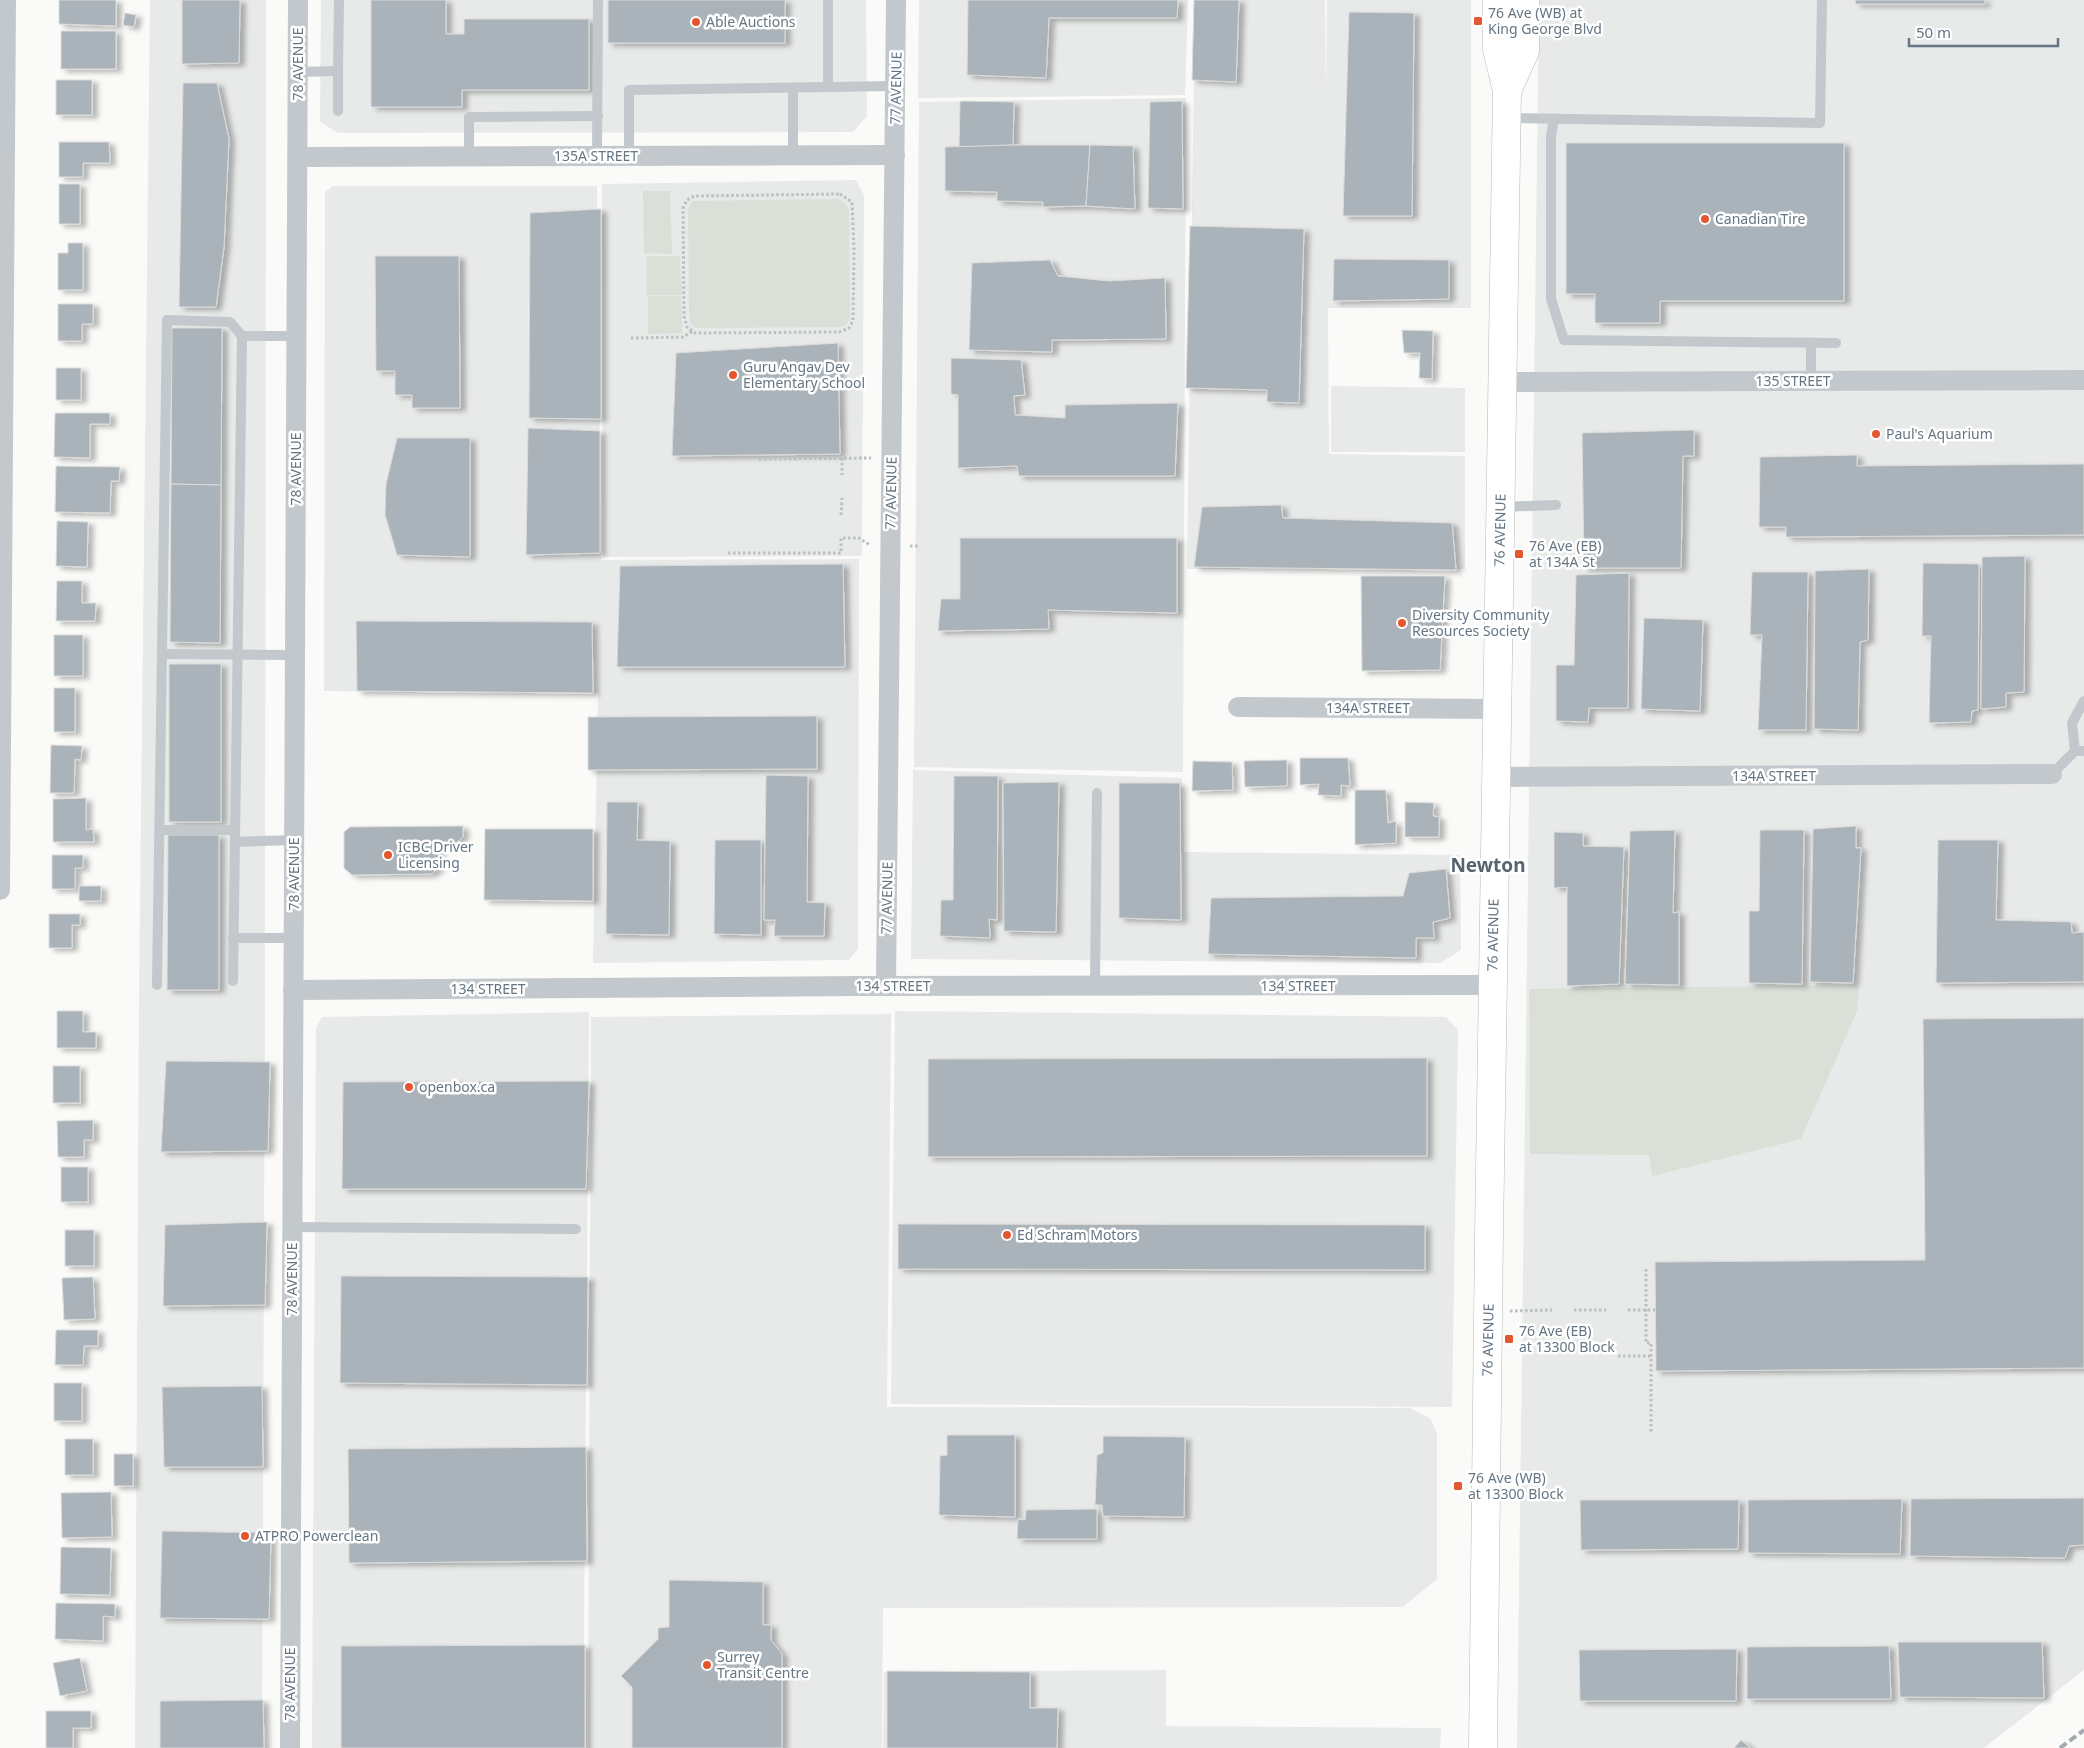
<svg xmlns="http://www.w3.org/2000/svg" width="2084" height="1748" font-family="'Noto Sans',sans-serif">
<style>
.built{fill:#e8e9e9}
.green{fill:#dadfd7}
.building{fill:#aab3b9;stroke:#dcdcda;filter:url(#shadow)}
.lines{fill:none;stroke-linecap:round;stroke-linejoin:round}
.secondary-casing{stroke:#b3babf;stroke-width:29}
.path{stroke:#bbbfc2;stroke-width:3;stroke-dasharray:2.5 2.5;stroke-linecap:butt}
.service{stroke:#c3c8cc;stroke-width:10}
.minor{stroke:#c3c8cc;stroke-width:20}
.secondary{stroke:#fff;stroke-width:28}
.rail{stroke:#a2aab0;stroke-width:4;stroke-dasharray:8 4;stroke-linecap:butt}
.poi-dot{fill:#e4572e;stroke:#fff;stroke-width:2}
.labels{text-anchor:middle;stroke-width:5;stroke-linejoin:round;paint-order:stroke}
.poi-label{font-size:14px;fill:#657683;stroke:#fff;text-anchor:start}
.street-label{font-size:14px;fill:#657683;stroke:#fff}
.district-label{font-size:19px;font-weight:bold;fill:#57646e;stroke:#fff}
</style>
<defs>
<filter id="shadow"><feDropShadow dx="5.5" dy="3" stdDeviation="2.5" flood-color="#0004"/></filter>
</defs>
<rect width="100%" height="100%" fill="#fafaf8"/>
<!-- built -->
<g class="built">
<polygon points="150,0 266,0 265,996 262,1748 135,1748 139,997"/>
<polygon points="321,0 866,0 867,116 853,132 338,133 320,122"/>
<polygon points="919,0 1188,0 1185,95 918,98"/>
<polygon points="1195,0 1325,0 1326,94 1327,0 1471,0 1471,308 1328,308 1329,454 1465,456 1465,569 1187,569"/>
<polygon points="1539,0 2084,0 2084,1670 1984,1748 1517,1748"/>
<polygon points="1186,98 1183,772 914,767 919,102"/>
<polygon points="856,180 864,195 862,556 603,557 602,184"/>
<polygon points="333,186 597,186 601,560 859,559 858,949 849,960 593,963 598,693 324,691 325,192"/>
<polygon points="1331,386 1465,388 1465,452 1331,452"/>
<polygon points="913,770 1182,778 1184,852 1460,855 1461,950 1440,963 911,959"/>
<polygon points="895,1011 1446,1017 1458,1030 1452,1407 891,1404"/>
<polygon points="589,1012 583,1748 312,1748 316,1028 322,1017"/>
<polygon points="891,1014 887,1407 1410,1408 1430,1418 1437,1433 1437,1579 1403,1607 883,1608 882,1748 588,1748 591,1017"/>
<polygon points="1166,1670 1166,1726 1441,1728 1440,1748 883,1748 884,1672"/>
</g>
<!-- green -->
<g class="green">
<polygon points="643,191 670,191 672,254 644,253"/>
<polygon points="839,199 846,204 849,210 850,317 846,325 841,327 696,328 691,324 689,311 688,209 692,201"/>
<polygon points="647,256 680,256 682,295 646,295"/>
<polygon points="648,296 681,296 682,333 648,334"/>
<polygon points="1859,985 1857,1011 1801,1139 1652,1176 1649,1155 1530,1154 1529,989"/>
</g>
<!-- building -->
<g class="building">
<polygon points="59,0 116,0 116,26 59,24"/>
<polygon points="182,0 240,0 239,63 182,64"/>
<polygon points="371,0 446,0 446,34 464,34 464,19 589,19 589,90 462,90 462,107 371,107"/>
<rect x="608" y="0" width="177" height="43"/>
<polygon points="968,0 1178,0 1177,18 1049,18 1046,78 967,75"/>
<polygon points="1194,0 1239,0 1236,82 1192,80"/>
<polygon points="1856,0 1985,0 1985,4 1855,4"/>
<polygon points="1349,12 1414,13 1412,216 1343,216"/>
<polygon points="125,13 136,15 134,27 123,25"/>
<rect x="61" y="31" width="55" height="38"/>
<rect x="56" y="80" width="36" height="35"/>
<polygon points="183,83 217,83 229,139 224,247 216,307 179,307"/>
<polygon points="960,101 1014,102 1013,145 959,147"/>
<polygon points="1182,101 1183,209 1148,208 1150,102"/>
<polygon points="59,142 109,142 110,163 83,163 83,177 59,177"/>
<polygon points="1566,143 1844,143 1844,301 1660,301 1660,323 1595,323 1595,294 1566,294"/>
<polygon points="1013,145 1090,145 1086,206 1043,207 1043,202 997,201 997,192 945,191 945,147"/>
<polygon points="1090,145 1133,146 1135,209 1086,206"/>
<rect x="59" y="184" width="21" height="40"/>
<polygon points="601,209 601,419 529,418 530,213"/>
<polygon points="1190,226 1304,229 1299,403 1267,402 1267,390 1186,388"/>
<polygon points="68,243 83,243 83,290 58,290 58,253 68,253"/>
<polygon points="375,256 459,256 460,408 412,408 412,395 395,395 395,371 376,371"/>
<polygon points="1334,259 1449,260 1449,299 1333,301"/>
<polygon points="1050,260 1058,276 1109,281 1165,278 1166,339 1052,340 1052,352 969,350 972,263"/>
<polygon points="58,304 93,304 93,324 82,324 82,341 58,341"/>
<polygon points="172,328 222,328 221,485 171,484"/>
<polygon points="1402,330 1433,331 1432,379 1419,378 1420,353 1404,353"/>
<polygon points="838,343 840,454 672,456 676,353"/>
<polygon points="951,358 1021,360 1025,395 1014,396 1015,415 1065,418 1065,405 1178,403 1175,476 1019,476 1017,466 958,468 958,395 951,394"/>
<rect x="56" y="368" width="25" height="32"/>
<polygon points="55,413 110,413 110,424 90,424 90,458 54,457"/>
<polygon points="528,428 600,431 600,553 526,555"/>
<polygon points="1694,430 1694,456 1683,456 1681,568 1584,568 1582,433"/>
<polygon points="397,438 470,438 470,557 397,555 385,515 386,484"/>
<polygon points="1857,455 1857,466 2084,464 2084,535 1786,537 1786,527 1759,527 1760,457"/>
<polygon points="56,466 120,467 119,481 111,481 110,513 55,512"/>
<polygon points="171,484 221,485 220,643 170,642"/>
<polygon points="1281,505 1283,518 1452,523 1456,570 1194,567 1202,507"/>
<polygon points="57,521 88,522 87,567 56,566"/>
<polygon points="960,538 1177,538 1177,613 1048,610 1049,629 938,631 941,599 960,599"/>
<polygon points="2025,556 2024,692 2006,693 2006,707 1981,709 1982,557"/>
<polygon points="1923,563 1979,564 1978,710 1972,711 1971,722 1929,723 1931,636 1922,636"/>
<polygon points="843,564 845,667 617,667 620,566"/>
<polygon points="1869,569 1868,640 1860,642 1858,730 1814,729 1815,571"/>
<polygon points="1752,572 1808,572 1806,730 1758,730 1762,635 1750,635"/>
<polygon points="1629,573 1628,708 1589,708 1588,722 1556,721 1556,665 1574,665 1576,575"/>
<polygon points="1361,576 1445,576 1440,670 1362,671"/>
<polygon points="57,581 82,581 82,603 96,603 95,621 56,621"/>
<polygon points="1644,618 1703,620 1700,711 1641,709"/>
<polygon points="356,621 592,622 593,693 357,691"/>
<rect x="54" y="635" width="29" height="41"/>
<rect x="169" y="664" width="52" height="158"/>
<rect x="54" y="688" width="21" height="44"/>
<polygon points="817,716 817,769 588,770 588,717"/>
<polygon points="51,745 82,746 81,760 75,759 74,793 50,793"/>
<polygon points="1300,758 1348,758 1350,786 1341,785 1341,796 1318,795 1319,784 1300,785"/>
<polygon points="1287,760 1287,786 1245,787 1244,761"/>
<polygon points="1193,761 1232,762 1233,790 1192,791"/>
<polygon points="766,775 808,776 807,902 825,903 824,936 774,936 775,920 764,920"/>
<polygon points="954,776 998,776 997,920 989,919 990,938 940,936 941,900 953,900"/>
<polygon points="1059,782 1056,932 1004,931 1003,783"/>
<polygon points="1119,783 1180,783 1181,920 1119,918"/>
<polygon points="1355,790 1386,790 1388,823 1396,821 1396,843 1355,845"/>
<polygon points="86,798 86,830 93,829 94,842 53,842 53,799"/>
<polygon points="607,802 638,802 637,840 670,841 669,935 606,934"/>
<polygon points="1405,802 1434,803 1433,816 1439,817 1439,837 1405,837"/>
<polygon points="463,826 463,837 452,847 439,847 438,868 432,874 352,875 344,868 344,832 350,827"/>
<polygon points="1856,826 1856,848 1861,848 1853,983 1810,982 1813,829"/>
<polygon points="485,829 593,829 593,901 484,900"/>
<polygon points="1675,830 1673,913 1679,912 1679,985 1625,984 1630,831"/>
<polygon points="1760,830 1804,830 1802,984 1749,983 1749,911 1759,911"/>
<polygon points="1554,832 1583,833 1583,846 1624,847 1619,984 1567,986 1567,887 1554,888"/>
<polygon points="168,835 219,835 219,990 167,990"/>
<polygon points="715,840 761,840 761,935 714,934"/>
<polygon points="1938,840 1998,840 1996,920 2071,922 2072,933 2084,932 2084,982 1936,983"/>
<polygon points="52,855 83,855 83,868 75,868 75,889 52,889"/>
<polygon points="1446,869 1450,918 1433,922 1434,938 1416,938 1416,958 1208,954 1211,898 1403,896 1409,873"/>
<rect x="79" y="886" width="22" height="15"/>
<polygon points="49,914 80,914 80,925 72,925 72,948 49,948"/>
<polygon points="57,1011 83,1011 83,1032 96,1032 96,1048 57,1048"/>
<polygon points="2084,1018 2084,1368 1656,1371 1655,1262 1925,1260 1923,1019"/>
<polygon points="1427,1058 1427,1156 928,1157 928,1059"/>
<polygon points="166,1061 270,1062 268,1151 161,1152"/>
<rect x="53" y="1066" width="27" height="37"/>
<polygon points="589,1081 586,1189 342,1189 343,1082"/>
<polygon points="93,1120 93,1140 84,1140 84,1157 58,1157 57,1121"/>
<rect x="61" y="1167" width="27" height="35"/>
<polygon points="267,1222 265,1305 163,1306 165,1225"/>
<polygon points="898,1224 1425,1225 1425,1270 898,1269"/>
<rect x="65" y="1230" width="29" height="36"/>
<polygon points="341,1276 588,1277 587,1385 340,1383"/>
<polygon points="93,1277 95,1319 64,1320 62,1278"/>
<polygon points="56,1330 98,1330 98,1346 84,1346 83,1365 55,1365"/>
<rect x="54" y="1383" width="28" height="38"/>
<polygon points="262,1386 263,1467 164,1467 162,1387"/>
<polygon points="947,1435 1015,1435 1015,1517 939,1515 940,1456 947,1455"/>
<polygon points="1103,1436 1185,1437 1184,1517 1103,1516 1102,1505 1095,1505 1097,1455 1103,1453"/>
<rect x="65" y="1439" width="28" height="36"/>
<polygon points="586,1447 587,1561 349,1563 348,1449"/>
<rect x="114" y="1454" width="19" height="32"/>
<polygon points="111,1492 112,1537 62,1538 61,1493"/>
<polygon points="2084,1498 2084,1545 2069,1546 2065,1558 1910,1556 1911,1499"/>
<polygon points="1902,1499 1900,1554 1748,1553 1748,1500"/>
<polygon points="1580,1500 1739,1500 1738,1549 1581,1550"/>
<polygon points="1097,1509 1097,1539 1017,1539 1018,1519 1025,1520 1026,1510"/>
<polygon points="162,1531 271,1533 269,1619 160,1618"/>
<polygon points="61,1547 111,1548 110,1595 60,1594"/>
<polygon points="669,1580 763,1582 763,1625 771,1625 771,1640 782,1654 782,1748 632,1748 632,1687 621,1676 658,1639 658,1628 669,1627"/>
<polygon points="56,1603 115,1604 115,1617 103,1616 103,1641 55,1639"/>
<polygon points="1898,1642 2042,1642 2044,1698 1900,1697"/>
<polygon points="585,1645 585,1748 341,1748 341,1646"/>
<polygon points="1889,1646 1891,1699 1747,1699 1747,1647"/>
<polygon points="1737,1649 1736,1701 1580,1701 1579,1650"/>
<polygon points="80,1658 87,1691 60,1696 53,1663"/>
<polygon points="887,1671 1030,1672 1030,1708 1058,1708 1057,1748 887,1748"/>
<polygon points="263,1700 264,1748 160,1748 160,1701"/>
<polygon points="46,1711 91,1711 91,1728 73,1728 73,1748 46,1748"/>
<polygon points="1741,1740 1751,1748 1734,1748"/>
</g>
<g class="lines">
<!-- secondary casing -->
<g class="secondary-casing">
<g id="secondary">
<polyline points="1507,91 1525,51 1525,0"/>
<polyline points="1483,1748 1489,1234 1507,91 1497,49 1497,0"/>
</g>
</g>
<!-- path -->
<g class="path">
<polygon points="840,194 852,202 854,251 853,321 849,328 839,332 695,333 687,327 684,316 683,208 687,200 694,196"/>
<polyline points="631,338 683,337 693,331"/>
<polyline points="842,458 842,475"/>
<polyline points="759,459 871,458"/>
<polyline points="841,515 842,498"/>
<polyline points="910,546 919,546"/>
<polyline points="728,553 841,553 841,538 859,538 870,545"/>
<polyline points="1646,1269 1646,1343 1651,1343 1651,1434"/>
<polyline points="1574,1310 1606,1310"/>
<polyline points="1628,1310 1655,1310"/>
<polyline points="1510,1311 1552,1310"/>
<polyline points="1618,1356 1651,1356"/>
</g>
<!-- service -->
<g class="service">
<polyline points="828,0 828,87"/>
<polyline points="338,71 338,111"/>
<polyline points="298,72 338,71 339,0"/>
<polyline points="1507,118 1820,123 1822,0"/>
<polyline points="1554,119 1551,136 1551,299 1564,340 1836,343"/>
<polyline points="793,155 793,88"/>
<polyline points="469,156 469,117 598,116"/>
<polyline points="597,156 598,0"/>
<polyline points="629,156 629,90 896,86"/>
<polyline points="1811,381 1811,343"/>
<polyline points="1501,507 1556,505"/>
<polyline points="162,654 295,655"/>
<polyline points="2075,751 2072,723 2084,701"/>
<polyline points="2052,774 2075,751 2084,751"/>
<polyline points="160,830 235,830"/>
<polyline points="235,842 294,840"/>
<polyline points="233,938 293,938"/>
<polyline points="233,981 242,336 296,336"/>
<polyline points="157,985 167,320 230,322 242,336"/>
<polyline points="1095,986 1097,793"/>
<polyline points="292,1227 576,1229"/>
</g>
<!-- minor -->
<g class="minor">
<polyline points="298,157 895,155"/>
<polyline points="1502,382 2084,380"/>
<polyline points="1238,707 1497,709"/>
<polyline points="1496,777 2052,774"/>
<polyline points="0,890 6,0"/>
<polyline points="886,986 896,0"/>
<polyline points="293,990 862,986 1493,985"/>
<polyline points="290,1748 298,0"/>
</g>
<!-- secondary -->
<use href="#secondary" class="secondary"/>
<!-- rail -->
<polyline class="rail" points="2060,1748 2084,1730"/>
</g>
<!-- markers -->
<g class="poi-dot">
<rect x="1473" y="16" width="10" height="10" rx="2.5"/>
<circle cx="696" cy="22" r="5"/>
<circle cx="1705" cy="219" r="5"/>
<circle cx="733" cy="375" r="5"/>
<circle cx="1876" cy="434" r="5"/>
<rect x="1514" y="549" width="10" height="10" rx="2.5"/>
<circle cx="1402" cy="623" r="5"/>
<circle cx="388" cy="855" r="5"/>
<circle cx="409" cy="1087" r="5"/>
<circle cx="1007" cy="1235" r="5"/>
<rect x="1504" y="1334" width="10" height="10" rx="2.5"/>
<rect x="1453" y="1481" width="10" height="10" rx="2.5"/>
<circle cx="245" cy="1536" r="5"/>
<circle cx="707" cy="1665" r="5"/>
</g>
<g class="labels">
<!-- poi labels -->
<g class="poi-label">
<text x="1488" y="18">76 Ave (WB) at<tspan x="1488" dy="16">King George Blvd</tspan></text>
<text x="706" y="27">Able Auctions</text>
<text x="1715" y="224">Canadian Tire</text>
<text x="743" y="372">Guru Angav Dev<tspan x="743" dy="16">Elementary School</tspan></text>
<text x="1886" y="439">Paul's Aquarium</text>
<text x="1529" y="551">76 Ave (EB)<tspan x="1529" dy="16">at 134A St</tspan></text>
<text x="1412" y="620">Diversity Community<tspan x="1412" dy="16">Resources Society</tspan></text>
<text x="398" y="852">ICBC Driver<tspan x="398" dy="16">Licensing</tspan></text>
<text x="419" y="1092">openbox.ca</text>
<text x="1017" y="1240">Ed Schram Motors</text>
<text x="1519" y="1336">76 Ave (EB)<tspan x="1519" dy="16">at 13300 Block</tspan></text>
<text x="1468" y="1483">76 Ave (WB)<tspan x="1468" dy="16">at 13300 Block</tspan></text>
<text x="255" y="1541">ATPRO Powerclean</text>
<text x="717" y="1662">Surrey<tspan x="717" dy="16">Transit Centre</tspan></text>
</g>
<!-- street labels -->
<g class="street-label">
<text transform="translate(298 64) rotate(-90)" y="5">78 AVENUE</text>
<text transform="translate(896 88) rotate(-89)" y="5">77 AVENUE</text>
<text x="596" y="161">135A STREET</text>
<text x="1793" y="386">135 STREET</text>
<text transform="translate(296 469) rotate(-90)" y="5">78 AVENUE</text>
<text transform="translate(891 493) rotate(-89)" y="5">77 AVENUE</text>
<text transform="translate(1500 530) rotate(-89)" y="5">76 AVENUE</text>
<text x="1368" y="713">134A STREET</text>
<text x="1774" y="781">134A STREET</text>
<text transform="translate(294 874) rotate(-90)" y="5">78 AVENUE</text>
<text transform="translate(887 898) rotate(-89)" y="5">77 AVENUE</text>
<text transform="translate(1493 935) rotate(-89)" y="5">76 AVENUE</text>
<text x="893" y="991">134 STREET</text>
<text x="1298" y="991">134 STREET</text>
<text x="488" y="994">134 STREET</text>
<text transform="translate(292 1279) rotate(-90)" y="5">78 AVENUE</text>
<text transform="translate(1488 1340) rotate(-89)" y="5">76 AVENUE</text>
<text transform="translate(290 1684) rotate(-90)" y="5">78 AVENUE</text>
</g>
<!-- district labels -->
<g class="district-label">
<text x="1488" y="872">Newton</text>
</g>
</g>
<!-- scale -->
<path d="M1909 38v8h149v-8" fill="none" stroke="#657683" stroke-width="2.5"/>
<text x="1916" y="38" font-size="15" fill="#657683" stroke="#ffffff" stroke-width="4" paint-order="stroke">50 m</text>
</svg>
